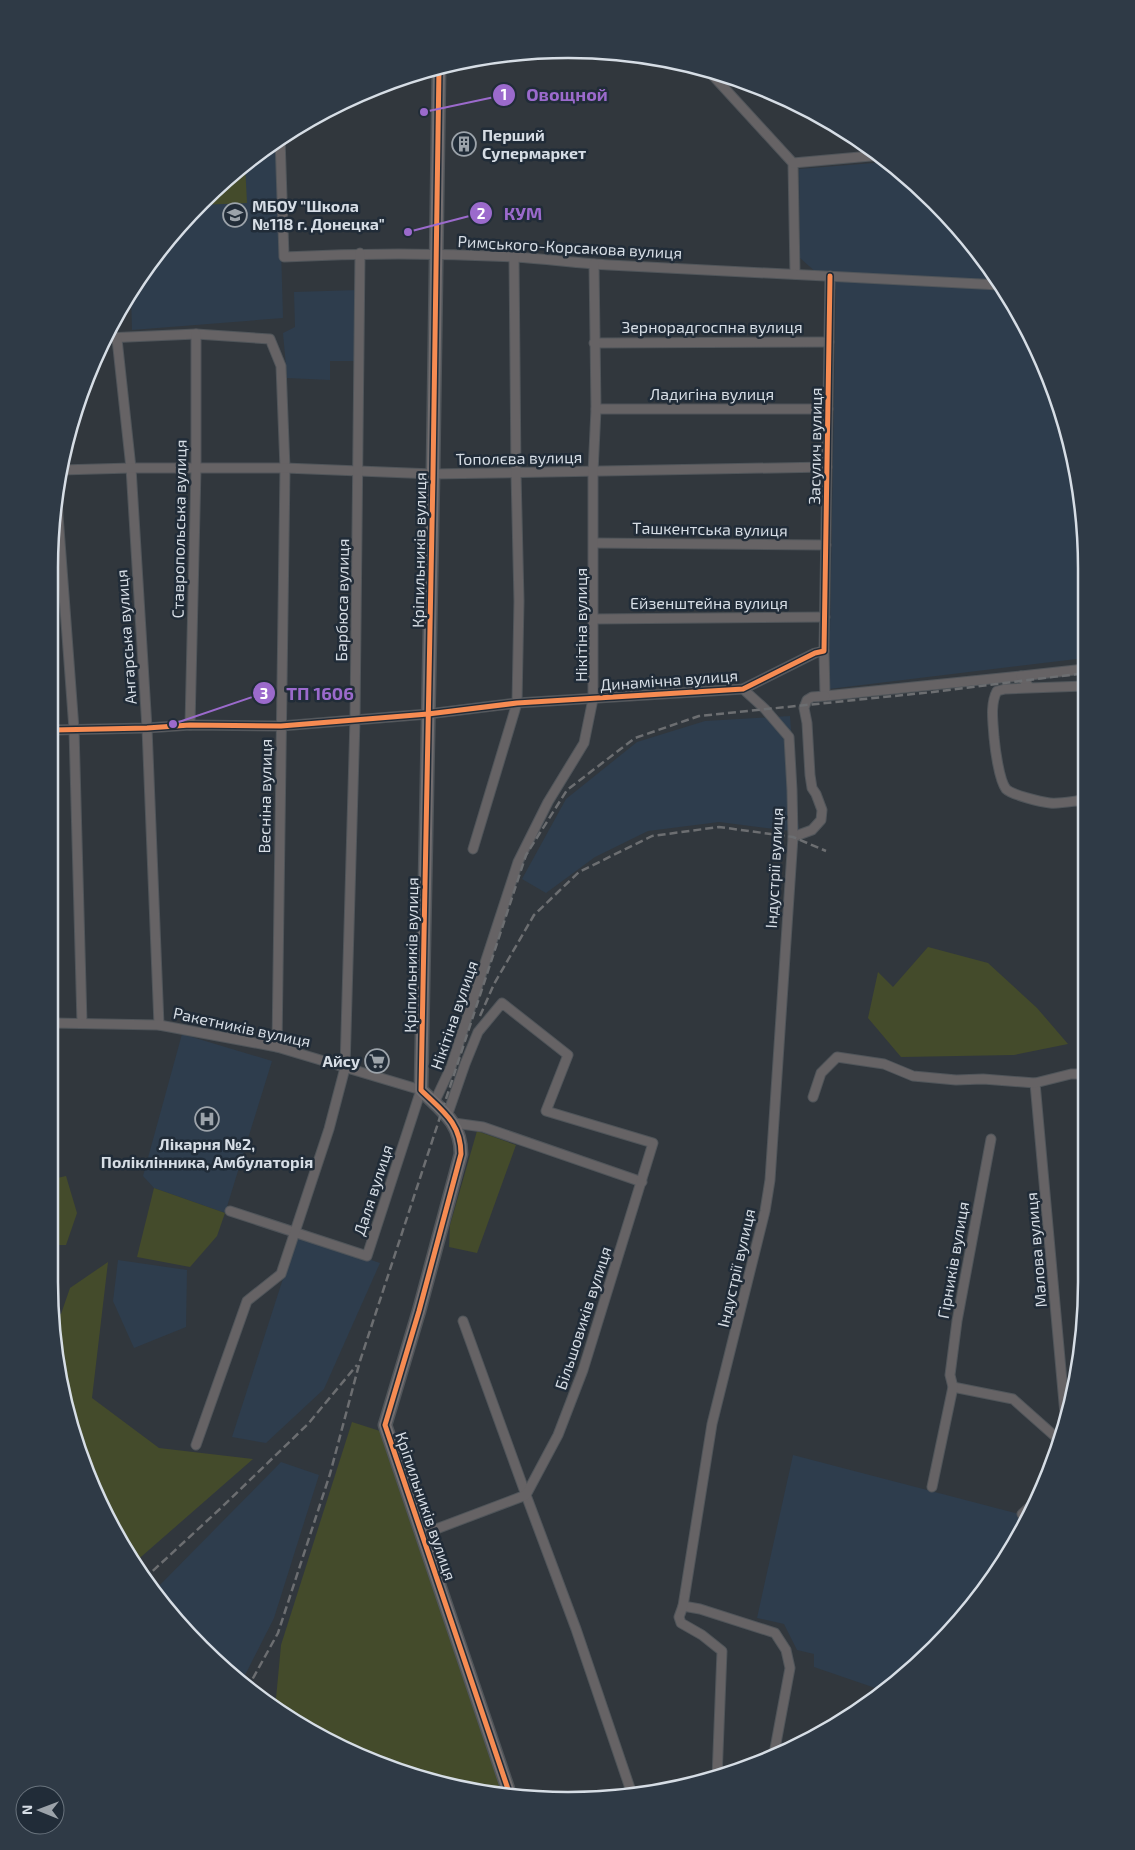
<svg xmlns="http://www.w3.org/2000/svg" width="1135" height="1850" font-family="'Exo 2',sans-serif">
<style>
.built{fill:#2e3d4d}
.green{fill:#444b2b}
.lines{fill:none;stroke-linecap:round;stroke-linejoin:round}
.street-casing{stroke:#50555a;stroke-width:11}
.secondary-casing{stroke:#50555a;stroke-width:15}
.street{stroke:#666365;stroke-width:9}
.secondary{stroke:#716d6f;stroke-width:12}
.rail{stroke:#6c6e71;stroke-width:2.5;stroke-dasharray:8 4;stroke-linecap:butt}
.cycleway-casing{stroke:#212c38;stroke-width:8}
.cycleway{stroke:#f68b52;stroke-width:5}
.labels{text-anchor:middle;stroke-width:5;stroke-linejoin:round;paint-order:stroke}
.poi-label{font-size:16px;font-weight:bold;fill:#d6dde5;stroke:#212c38;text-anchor:start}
.street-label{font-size:16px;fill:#d6dde5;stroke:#212c38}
.rim{fill:none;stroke:#d6dde5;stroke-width:2.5}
.leader{fill:none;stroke:#9b6acc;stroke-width:2}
.callout-dot{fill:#9b6acc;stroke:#212c38;stroke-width:2}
.mark-label{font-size:15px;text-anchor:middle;font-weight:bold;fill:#fff}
.callout-label{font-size:18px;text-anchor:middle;font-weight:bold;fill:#9b6acc;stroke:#212c38;stroke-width:5;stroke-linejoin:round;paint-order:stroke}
</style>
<rect width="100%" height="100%" fill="#31373d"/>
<!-- built -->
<g class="built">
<polygon points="278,140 283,318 132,330 131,295 156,252 225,178"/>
<polygon points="886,162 903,175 958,226 1017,308 1059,401 1085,533 1085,658 829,689 836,290 800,258 799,169"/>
<polygon points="358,290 358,361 330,361 330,380 287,378 283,333 295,327 294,292"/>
<polygon points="790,716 799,832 719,822 648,831 595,857 546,893 522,879 566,799 637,742 705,721"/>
<polygon points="182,1034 272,1061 225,1213 154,1188 143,1176"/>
<polygon points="297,1235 380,1263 324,1389 266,1443 232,1437"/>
<polygon points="118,1260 187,1270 186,1327 134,1348 113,1301"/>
<polygon points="793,1455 1027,1516 979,1598 934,1650 884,1691 814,1667 814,1654 797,1650 784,1624 757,1618"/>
<polygon points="281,1462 319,1475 274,1618 241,1683 156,1598 152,1593"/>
</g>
<!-- green -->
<g class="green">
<polygon points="245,163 247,203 200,205 225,178"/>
<polygon points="928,947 988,963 1037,1008 1068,1044 1014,1055 901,1057 868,1018 878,972 893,987"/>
<polygon points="477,1131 516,1145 477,1253 449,1247 450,1225"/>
<polygon points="66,1176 77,1213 66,1245 53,1245 53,1179"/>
<polygon points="154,1188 225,1213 217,1236 190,1267 137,1257"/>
<polygon points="108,1262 92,1398 159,1448 253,1459 134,1563 102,1512 76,1449 53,1350 53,1313 61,1314 70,1288"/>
<polygon points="352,1422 380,1431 504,1797 401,1774 338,1748 275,1709 281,1645"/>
</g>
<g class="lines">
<!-- street casing -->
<g class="street-casing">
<g id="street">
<polyline points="706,68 793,163 795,274"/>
<path d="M280 138 284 257C360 253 437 253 514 257 546 259 577 263 609 265L1000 285"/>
<polyline points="793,163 882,155"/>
<polyline points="106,338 196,334 270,339 281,366 285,468 277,1047"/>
<polyline points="117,339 131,468 147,728 159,1025"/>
<polyline points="594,343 829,342"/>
<polyline points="596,409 828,409"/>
<polyline points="61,470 131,468 285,468 433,474 827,467"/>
<polyline points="56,488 74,729 82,1023"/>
<polyline points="594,543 826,545"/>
<polyline points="593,619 825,617"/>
<polyline points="824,651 825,696 1021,676 1029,687"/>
<polyline points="1021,676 1085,669"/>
<polyline points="190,725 196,468 196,334"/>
<polyline points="53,730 147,728 190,725 281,726 428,714 517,703 743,689 815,653 824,651 830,276"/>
<path d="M1084 800C1073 801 1061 804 1050 803 1041 802 1012 795 1006 789 999 780 995 748 994 737 993 722 990 704 997 691L1005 689 1085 686"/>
<polyline points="793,837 812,830 821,820 822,810 816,794 812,788 810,775 807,723 804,708 807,700 812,697 825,696"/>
<polyline points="473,849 517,703 519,601 516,473 514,257"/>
<polyline points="53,1023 159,1025 277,1047 421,1090 367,1256 230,1211"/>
<polyline points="1035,1083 1065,1414"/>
<polyline points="813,1097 821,1073 837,1057 884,1064 913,1076 956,1080 983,1079 1035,1083 1071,1074 1083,1074"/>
<polyline points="434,1103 451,1067 518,862 548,802 584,743 593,699 593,472 596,409 594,264"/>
<polyline points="454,1123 483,1127 642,1182"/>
<polyline points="463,1321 526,1495 576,1629 633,1797"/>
<polyline points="953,1387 1013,1399 1058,1439"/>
<polyline points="196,1445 247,1301 281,1274 329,1129 345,1068 355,719 360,253"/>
<polyline points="932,1487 953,1387 950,1375 957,1321 991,1139"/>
<polyline points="1022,1514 1033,1504"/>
<polyline points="423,1534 526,1495 558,1435 583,1370 653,1143 546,1111 568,1055 502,1003 478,1032 465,1064 447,1116"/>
<polyline points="683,1606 700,1609 775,1633 786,1650 790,1668 774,1754"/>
<polyline points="717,1778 722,1651 702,1635 681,1623 679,1617 683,1606 712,1424 765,1211 770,1180 793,837 792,790 789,737 765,709 743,689"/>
</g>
</g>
<!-- secondary casing -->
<g class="secondary-casing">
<path id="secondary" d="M439 67 433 474 421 1090C441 1110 461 1122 461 1154L419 1311 385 1425 511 1798"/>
</g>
<!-- street -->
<use href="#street" class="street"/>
<!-- secondary -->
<use href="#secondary" class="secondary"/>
<!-- rail -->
<g class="rail">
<polyline points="480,1016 494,984 534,915 579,872 652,836 719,827 793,837 826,851"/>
<polyline points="144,1579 222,1507 308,1424 357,1365"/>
<polyline points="247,1689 278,1633 330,1474 360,1361 526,855 567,790 635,738 699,716 933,692 1085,673"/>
</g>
<!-- cycleway casing -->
<g class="cycleway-casing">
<g id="cycleway">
<path d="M439 67 433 474 421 1090C441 1110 461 1122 461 1154L419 1311 385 1425 511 1798"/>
<polyline points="53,730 147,728 190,725 281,726 428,714 517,703 743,689 815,653 824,651 830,276"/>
</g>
</g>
<!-- cycleway -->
<use href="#cycleway" class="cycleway"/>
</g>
<!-- icons -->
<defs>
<g id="building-ring" transform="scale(1.25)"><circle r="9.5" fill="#212c38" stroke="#9ca3aa" stroke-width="1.5"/><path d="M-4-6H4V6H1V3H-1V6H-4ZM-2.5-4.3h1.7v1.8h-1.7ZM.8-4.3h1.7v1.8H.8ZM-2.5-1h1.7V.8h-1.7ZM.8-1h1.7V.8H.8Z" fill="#9ca3aa"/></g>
<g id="school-ring" transform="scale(1.25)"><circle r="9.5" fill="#212c38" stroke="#9ca3aa" stroke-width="1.5"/><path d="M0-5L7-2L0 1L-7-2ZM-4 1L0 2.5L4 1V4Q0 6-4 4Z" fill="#9ca3aa"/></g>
<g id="supermarket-ring" transform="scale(1.25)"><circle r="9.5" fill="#212c38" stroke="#9ca3aa" stroke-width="1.5"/><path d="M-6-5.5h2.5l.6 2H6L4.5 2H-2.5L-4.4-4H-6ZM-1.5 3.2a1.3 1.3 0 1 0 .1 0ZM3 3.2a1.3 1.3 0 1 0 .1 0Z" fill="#9ca3aa"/></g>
<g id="hospital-ring" transform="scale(1.25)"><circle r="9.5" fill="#212c38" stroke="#9ca3aa" stroke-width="1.5"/><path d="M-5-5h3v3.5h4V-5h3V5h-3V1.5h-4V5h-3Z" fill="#9ca3aa"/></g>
</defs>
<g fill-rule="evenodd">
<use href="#building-ring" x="464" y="144"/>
<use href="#school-ring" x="235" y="215"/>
<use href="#supermarket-ring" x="377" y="1061"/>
<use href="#hospital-ring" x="207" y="1119"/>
</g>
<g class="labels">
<!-- poi labels -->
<g class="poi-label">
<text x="482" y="141">Перший<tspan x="482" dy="18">Супермаркет</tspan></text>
<text x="252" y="212">МБОУ "Школа<tspan x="252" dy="18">№118 г. Донецка"</tspan></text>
<text x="360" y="1067" text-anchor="end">Айсу</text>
<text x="207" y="1150" text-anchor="middle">Лікарня №2,<tspan x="207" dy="18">Поліклінника, Амбулаторія</tspan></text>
</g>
<!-- street labels -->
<g class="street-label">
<text transform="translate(570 247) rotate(3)" y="6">Римського-Корсакова вулиця</text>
<text x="712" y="333">Зернорадгоспна вулиця</text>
<text x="712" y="400">Ладигіна вулиця</text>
<text transform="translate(815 446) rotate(-89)" y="6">Засулич вулиця</text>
<text transform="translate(519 458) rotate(-1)" y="6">Тополєва вулиця</text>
<text transform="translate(179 529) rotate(-89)" y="6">Ставропольська вулиця</text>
<text transform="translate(710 529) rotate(1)" y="6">Ташкентська вулиця</text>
<text transform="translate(419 550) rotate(-89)" y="6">Кріпильників вулиця</text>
<text transform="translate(342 600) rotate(-89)" y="6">Барбюса вулиця</text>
<text x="709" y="609">Ейзенштейна вулиця</text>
<text transform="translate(581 625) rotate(-90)" y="6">Нікітіна вулиця</text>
<text transform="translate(126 637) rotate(-94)" y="6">Ангарська вулиця</text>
<text transform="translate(669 680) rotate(-4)" y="6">Динамічна вулиця</text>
<text transform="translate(265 796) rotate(-89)" y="6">Весніна вулиця</text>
<text transform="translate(774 868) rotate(-87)" y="6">Індустрії вулиця</text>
<text transform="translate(411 955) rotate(-89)" y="6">Кріпильників вулиця</text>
<text transform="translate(454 1015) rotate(-71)" y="6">Нікітіна вулиця</text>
<text transform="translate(242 1027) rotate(12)" y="6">Ракетників вулиця</text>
<text transform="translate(373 1190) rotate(-72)" y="6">Даля вулиця</text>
<text transform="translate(1036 1250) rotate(-95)" y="6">Малова вулиця</text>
<text transform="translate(953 1260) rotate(-80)" y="6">Гірників вулиця</text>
<text transform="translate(736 1268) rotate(-77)" y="6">Індустрії вулиця</text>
<text transform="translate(583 1318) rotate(-72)" y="6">Більшовиків вулиця</text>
<text transform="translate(426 1506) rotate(71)" y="6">Кріпильників вулиця</text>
</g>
</g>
<!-- crop -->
<path d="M0 0H1135V1850H0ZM568 58H568A510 510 0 0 1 1078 568V1282A510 510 0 0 1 568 1792H568A510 510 0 0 1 58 1282V568A510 510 0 0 1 568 58Z" fill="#2f3a46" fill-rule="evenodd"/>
<path class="rim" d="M568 58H568A510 510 0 0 1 1078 568V1282A510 510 0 0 1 568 1792H568A510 510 0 0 1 58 1282V568A510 510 0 0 1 568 58Z"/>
<!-- callouts -->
<path class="leader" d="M424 112L504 95M408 232L481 213M173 724L264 693"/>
<g class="callout-dot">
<circle cx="424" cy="112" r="5"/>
<circle cx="408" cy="232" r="5"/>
<circle cx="173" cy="724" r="5"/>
<circle cx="504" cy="95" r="12"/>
<circle cx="481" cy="213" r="12"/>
<circle cx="264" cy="693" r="12"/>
</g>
<g class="mark-label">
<text x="504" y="100">1</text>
<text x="481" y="219">2</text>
<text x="264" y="699">3</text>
</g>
<g class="callout-label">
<text x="567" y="101">Овощной</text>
<text x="523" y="220">КУМ</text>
<text x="320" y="700">ТП 1606</text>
</g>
<!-- north arrow -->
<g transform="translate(40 1810) rotate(271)"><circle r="24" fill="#212c38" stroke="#69737d"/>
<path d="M0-4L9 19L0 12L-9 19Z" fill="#9ca3aa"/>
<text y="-8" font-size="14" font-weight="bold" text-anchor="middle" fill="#d6dde5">N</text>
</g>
</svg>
